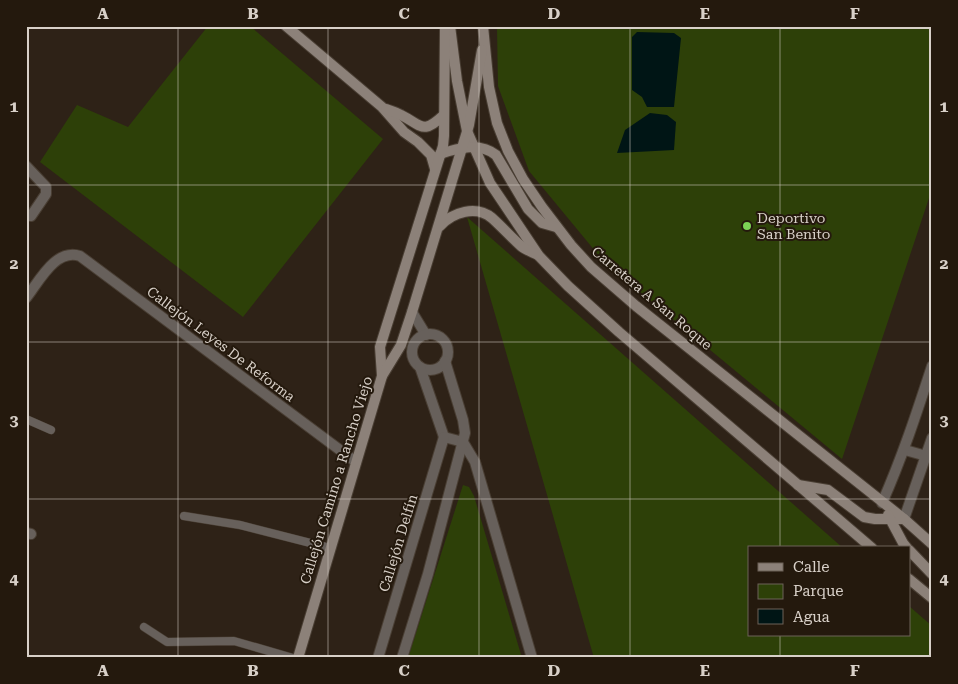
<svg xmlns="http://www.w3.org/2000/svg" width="958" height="684" font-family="'Roboto Serif',serif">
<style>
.green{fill:#2d4008}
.water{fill:#001515}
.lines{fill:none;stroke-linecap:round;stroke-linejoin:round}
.lane-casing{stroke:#493e33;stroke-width:9}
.street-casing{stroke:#493e33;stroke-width:12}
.secondary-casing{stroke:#493e33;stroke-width:12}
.lane{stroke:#67605b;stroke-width:8}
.street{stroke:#67605b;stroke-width:10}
.secondary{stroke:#8c8179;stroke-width:10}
.grid{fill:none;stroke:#d8d0c8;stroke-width:1;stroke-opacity:0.55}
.poi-dot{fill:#7cd155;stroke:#24190d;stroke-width:2}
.labels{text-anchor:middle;stroke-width:4;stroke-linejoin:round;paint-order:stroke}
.poi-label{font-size:14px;fill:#d8d0c8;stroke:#24190d;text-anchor:start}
.street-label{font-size:14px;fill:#d8d0c8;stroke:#24190d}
.neatline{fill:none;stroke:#d8d0c8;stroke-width:2}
.grid-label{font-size:16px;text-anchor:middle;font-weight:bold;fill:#d8d0c8}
</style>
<rect width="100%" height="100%" fill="#2e2217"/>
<!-- green -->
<g class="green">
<polygon points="208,26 250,26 383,139 243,317 40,162 77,105 128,127"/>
<polygon points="497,26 932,26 932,189 842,459 605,263 529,171 498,86"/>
<polygon points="467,217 843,548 749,548 749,635 909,635 909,606 932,626 932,658 594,658"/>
<polygon points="463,485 469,487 474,496 522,658 408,658"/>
</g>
<!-- water -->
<g class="water">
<polygon points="637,32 674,33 681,38 674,107 647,107 642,97 632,90 632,37"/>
<polygon points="650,113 667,115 676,122 674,150 617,153 625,130"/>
</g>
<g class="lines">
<!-- lane casing -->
<g class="lane-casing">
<g id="lane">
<polyline points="26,419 51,430"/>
<polyline points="184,516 240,525 330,548"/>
<polyline points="144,627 167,642 234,641 293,658"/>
</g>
</g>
<!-- street casing -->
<g class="street-casing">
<g id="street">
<polyline points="26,166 46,187 46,194 31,216"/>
<path d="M26 298C39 282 55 248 80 256L356 462"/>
<polyline points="412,312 426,335"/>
<circle cx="430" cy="352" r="18"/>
<polyline points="420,367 444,437"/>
<polyline points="444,437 463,442 475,462 532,658"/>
<polyline points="905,450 930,457"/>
<path d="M882 503C902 458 917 412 932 366"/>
<polyline points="904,519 932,438"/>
<polyline points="26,533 31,534"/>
<polyline points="378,658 444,437"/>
<polyline points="402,658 428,574 465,433 463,420 445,361"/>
</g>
</g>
<!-- secondary casing -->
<g class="secondary-casing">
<g id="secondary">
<polyline points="286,26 382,107 404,132 418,142 431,155 435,169"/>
<polyline points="450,26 457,81 467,131 490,183 539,256 568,286 619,332 872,548"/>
<polyline points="483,26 489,87 497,123 508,151 523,179 542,207 571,245 591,267 636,306 904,519 932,544"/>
<path d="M386 109C391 111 396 112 401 115 423 126 422 135 444 115"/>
<path d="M440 154C458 148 480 142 496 155L528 209 542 223 556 227"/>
<path d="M440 226C453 212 476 205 492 218 502 227 511 237 521 246 526 250 532 252 538 255"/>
<polyline points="382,376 380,347 443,146 444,136 445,27"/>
<polyline points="798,485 828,490 864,517 875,519 904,519"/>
<polyline points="888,515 903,543 907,548"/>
<polyline points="909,550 932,574"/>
<polyline points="909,579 932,598"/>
<polyline points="298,658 382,376 401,345 412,312 469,125 482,50"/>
</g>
</g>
<!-- lane -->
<use href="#lane" class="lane"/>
<!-- street -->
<use href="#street" class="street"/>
<!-- secondary -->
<use href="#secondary" class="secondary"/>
</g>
<!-- grid -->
<path class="grid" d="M178 26V658M328 26V658M479 26V658M630 26V658M780 26V548M26 185H932M26 342H932M26 499H932M780 635V658"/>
<!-- markers -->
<circle class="poi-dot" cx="747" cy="226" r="5"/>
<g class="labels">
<!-- poi labels -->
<g class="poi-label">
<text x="757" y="223">Deportivo<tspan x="757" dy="16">San Benito</tspan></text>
</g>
<!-- street labels -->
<g class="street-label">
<text transform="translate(652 298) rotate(40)" y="5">Carretera A San Roque</text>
<text transform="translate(221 344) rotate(37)" y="5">Callejón Leyes De Reforma</text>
<text transform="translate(336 480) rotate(-73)" y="5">Callejón Camino a Rancho Viejo</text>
<text transform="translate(398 543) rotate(-73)" y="5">Callejón Delfín</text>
</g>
</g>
<!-- border -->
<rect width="958" height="684" fill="none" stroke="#24190d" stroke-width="55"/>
<!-- legend -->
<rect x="748" y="546" width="162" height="90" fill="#24190d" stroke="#6c6258"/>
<rect x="758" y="563" width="25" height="8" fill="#8c8179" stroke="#6c6258"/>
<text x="793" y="572" font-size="15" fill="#d8d0c8">Calle</text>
<rect x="758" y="584" width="25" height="15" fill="#2d4008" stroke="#6c6258"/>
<text x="793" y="596" font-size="15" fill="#d8d0c8">Parque</text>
<rect x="758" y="609" width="25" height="15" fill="#001515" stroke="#6c6258"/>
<text x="793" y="622" font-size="15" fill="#d8d0c8">Agua</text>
<rect x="28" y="28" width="902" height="628" class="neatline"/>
<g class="grid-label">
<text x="103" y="19">A</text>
<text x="253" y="19">B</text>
<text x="404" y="19">C</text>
<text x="554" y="19">D</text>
<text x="705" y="19">E</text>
<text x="855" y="19">F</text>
<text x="14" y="112">1</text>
<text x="944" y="112">1</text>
<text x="14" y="269">2</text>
<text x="944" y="269">2</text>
<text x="14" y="426">3</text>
<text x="944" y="426">3</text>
<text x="14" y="584">4</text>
<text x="944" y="584">4</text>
<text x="103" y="676">A</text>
<text x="253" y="676">B</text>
<text x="404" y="676">C</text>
<text x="554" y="676">D</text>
<text x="705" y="676">E</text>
<text x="855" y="676">F</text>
</g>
</svg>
